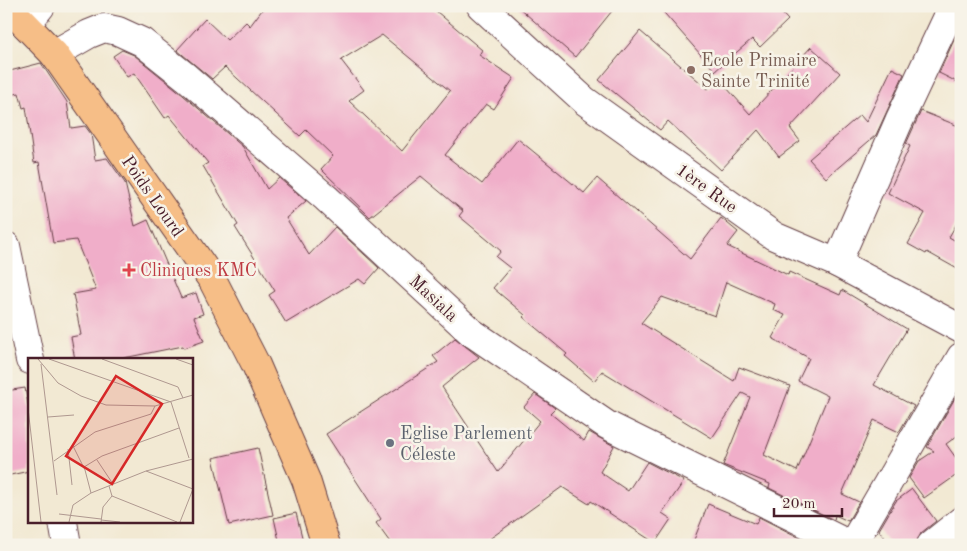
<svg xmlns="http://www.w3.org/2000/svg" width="967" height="551" font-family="'Old Standard TT',serif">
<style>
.building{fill:#f0aec9;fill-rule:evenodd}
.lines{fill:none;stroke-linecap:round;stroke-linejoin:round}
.minor-casing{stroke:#633d44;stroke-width:30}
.major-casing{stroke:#633d44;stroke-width:30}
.minor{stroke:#fff;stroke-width:28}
.major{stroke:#f6be87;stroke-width:28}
.education-dot{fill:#8d6e63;stroke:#f7f3e8;stroke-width:2}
.health-dot{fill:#e0444e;stroke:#f7f3e8;stroke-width:2}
.worship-dot{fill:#6b7280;stroke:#f7f3e8;stroke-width:2}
.labels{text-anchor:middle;stroke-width:5;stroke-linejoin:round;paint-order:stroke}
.education-label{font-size:18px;fill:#785e54;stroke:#f7f3e8;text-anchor:start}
.street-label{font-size:18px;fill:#4a1f2b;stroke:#f7f3e8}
.health-label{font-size:18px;fill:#be3a42;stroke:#f7f3e8;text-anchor:start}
.worship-label{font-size:18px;fill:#5b616d;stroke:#f7f3e8;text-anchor:start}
.inset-road{fill:none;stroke:#af9890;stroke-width:1}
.view{fill:#d62828;fill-opacity:0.15;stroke:#d62828;stroke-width:2.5}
.inset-edge{fill:none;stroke:#4a1f2b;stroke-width:2.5}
</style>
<rect width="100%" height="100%" fill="#f7f3e8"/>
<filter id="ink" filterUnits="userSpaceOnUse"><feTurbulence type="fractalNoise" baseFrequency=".02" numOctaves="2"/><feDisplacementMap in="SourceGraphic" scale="10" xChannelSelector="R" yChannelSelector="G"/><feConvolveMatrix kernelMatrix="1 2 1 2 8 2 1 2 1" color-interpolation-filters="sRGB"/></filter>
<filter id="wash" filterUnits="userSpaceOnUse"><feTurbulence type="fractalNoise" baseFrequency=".0096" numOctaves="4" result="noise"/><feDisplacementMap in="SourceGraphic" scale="20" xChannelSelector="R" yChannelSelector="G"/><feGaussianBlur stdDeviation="1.12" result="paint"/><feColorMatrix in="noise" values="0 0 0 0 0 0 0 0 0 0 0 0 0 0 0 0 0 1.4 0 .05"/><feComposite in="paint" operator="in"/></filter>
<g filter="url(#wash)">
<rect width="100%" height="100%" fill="#f2e9d3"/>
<g id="blocks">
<!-- building -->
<g class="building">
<path d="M265 6H430L482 50 479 55 514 78 494 109 486 104 445 155 482 184 518 139 584 193 597 178 690 259 721 218 738 232 727 246 788 275 789 272 840 295 842 290 907 329 874 385 914 406 899 432 874 420 842 494 859 502 848 521 835 515 834 520 769 488 770 484 723 465 750 397 742 393 712 438 602 371 594 381 565 356 567 354 523 317 525 315 493 288 510 268 496 257 501 251 459 216 463 211 421 176 370 217 321 169 333 156 306 130 300 136 225 67 212 79 177 50 205 19 227 40 246 22 250 26ZM382 35 450 91 402 151 349 101 364 90 341 60ZM726 282 775 304 773 310 785 315 772 338 809 358 798 381 828 396 797 471 764 455 790 386 739 367 734 381 641 323 662 297 715 316Z"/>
<polygon points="517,6 616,6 575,57"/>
<polygon points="658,6 775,6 788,20 760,47 752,39 715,71"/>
<polygon points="640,31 708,89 718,78 750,114 811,47 840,73 790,128 800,141 779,157 758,130 721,170 668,121 660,130 599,80"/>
<polygon points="954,40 961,44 961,84 939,73"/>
<polygon points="122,50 134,55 176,89 243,147 267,189 279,178 306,201 286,218 309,255 335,227 379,268 365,284 359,279 286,323 269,295 275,291 235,227 238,225 203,166 208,163 169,115 165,118 134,73 127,77 113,56"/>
<polygon points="41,63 67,102 71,128 85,126 91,134 95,160 107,158 125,183 135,226 148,220 181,298 196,293 203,314 194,317 204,341 184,348 183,346 114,360 75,360 71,337 81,335 73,294 96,290 76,240 53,243 39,162 34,163 26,107 23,108 19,93 6,96 6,72"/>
<polygon points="892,68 904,74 876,135 826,178 809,159 860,115 866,122"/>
<polygon points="921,111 961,127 961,216 949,237 961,244 961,271 927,252 926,254 908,244 925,213 888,193 910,146 906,144"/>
<polygon points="455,338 479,357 442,387 498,472 540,421 524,407 535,394 555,408 550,413 584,441 589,432 614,446 600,472 628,491 647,462 684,481 662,513 671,519 655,543 591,501 589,504 562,487 481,545 392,545 376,523 381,519 326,434 438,362 433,356"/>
<polygon points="25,388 29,409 29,471 6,476 6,391"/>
<polygon points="961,394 961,433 946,444 961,465 961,472 924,498 909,478 919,461 934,451 927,447 955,398"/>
<polygon points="258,448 273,515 229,525 213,458"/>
<polygon points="912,489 936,521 921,533 916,545 890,545 879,530 896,501"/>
<polygon points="708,504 756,524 759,517 814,545 692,545"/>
<polygon points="296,513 304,545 280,545 274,518"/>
</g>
</g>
</g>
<g filter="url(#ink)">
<use href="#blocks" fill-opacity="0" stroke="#633d44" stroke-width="1"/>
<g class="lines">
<!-- minor casing -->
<g class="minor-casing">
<g id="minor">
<polyline points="481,6 585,101 774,236 837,263 961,329"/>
<polyline points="26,25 41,6"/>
<polyline points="54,54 89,34 104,28 118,31 142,42 186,77 326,198 471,332 607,425 850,545"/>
<polyline points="6,246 30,360"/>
<polyline points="837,263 899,121 953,6"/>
<polyline points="63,522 67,545"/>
<polyline points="852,545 961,357"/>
<polyline points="931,545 961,521"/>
</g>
</g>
<!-- major casing -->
<g class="major-casing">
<polyline id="major" points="7,6 54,54 213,281 256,365 306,480 326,545"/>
</g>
<!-- minor -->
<use href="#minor" class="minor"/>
<!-- major -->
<use href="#major" class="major"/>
</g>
</g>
<!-- markers -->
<circle class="education-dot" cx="691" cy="70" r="5"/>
<path class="health-dot" d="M126.5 262.5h5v5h5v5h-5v5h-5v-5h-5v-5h5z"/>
<circle class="worship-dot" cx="390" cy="443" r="5"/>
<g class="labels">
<!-- education labels -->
<g class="education-label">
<text x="701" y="66">Ecole Primaire<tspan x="701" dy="21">Sainte Trinité</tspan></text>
</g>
<!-- street labels -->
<g class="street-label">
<text transform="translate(707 188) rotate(36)" y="6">1ère Rue</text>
<text transform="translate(153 196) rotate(55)" y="6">Poids Lourd</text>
<text transform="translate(434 298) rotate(43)" y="6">Masiala</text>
</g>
<!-- health labels -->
<g class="health-label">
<text x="140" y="276">Cliniques KMC</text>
</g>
<!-- worship labels -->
<g class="worship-label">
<text x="400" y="439">Eglise Parlement<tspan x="400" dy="21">Céleste</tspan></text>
</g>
</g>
<!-- overview -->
<g transform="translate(28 358)">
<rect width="165" height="165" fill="#f2e9d3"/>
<path class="inset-road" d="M10 1 30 25 53 38 78 47 127 48 165 37M21 1 143 44 161 100M74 1 150 29 155 40M148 1 165 7M13 6 29 137M0 50 13 164M20 59 46 57M45 88 57 112 63 135M40 91 44 127M69 102 85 126M26 103 67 74 123 56 127 48M56 109 74 98 151 70M118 113 165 131 152 164M81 128 84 138 149 164M31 156 73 161M73 162 92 164M41 164 45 147 63 135 118 113 165 101M73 164 75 149 84 138"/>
<path class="view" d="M88 18 134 46 84 126 38 98Z"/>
<rect width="165" height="165" class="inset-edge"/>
</g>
<!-- margin -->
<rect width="967" height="551" fill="none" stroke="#f7f3e8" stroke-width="25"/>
<!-- scale -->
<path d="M774 508v8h68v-8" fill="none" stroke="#4a1f2b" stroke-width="2.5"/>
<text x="782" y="508" font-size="15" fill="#4a1f2b" stroke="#f7f3e8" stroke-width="4" paint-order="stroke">20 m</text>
</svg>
